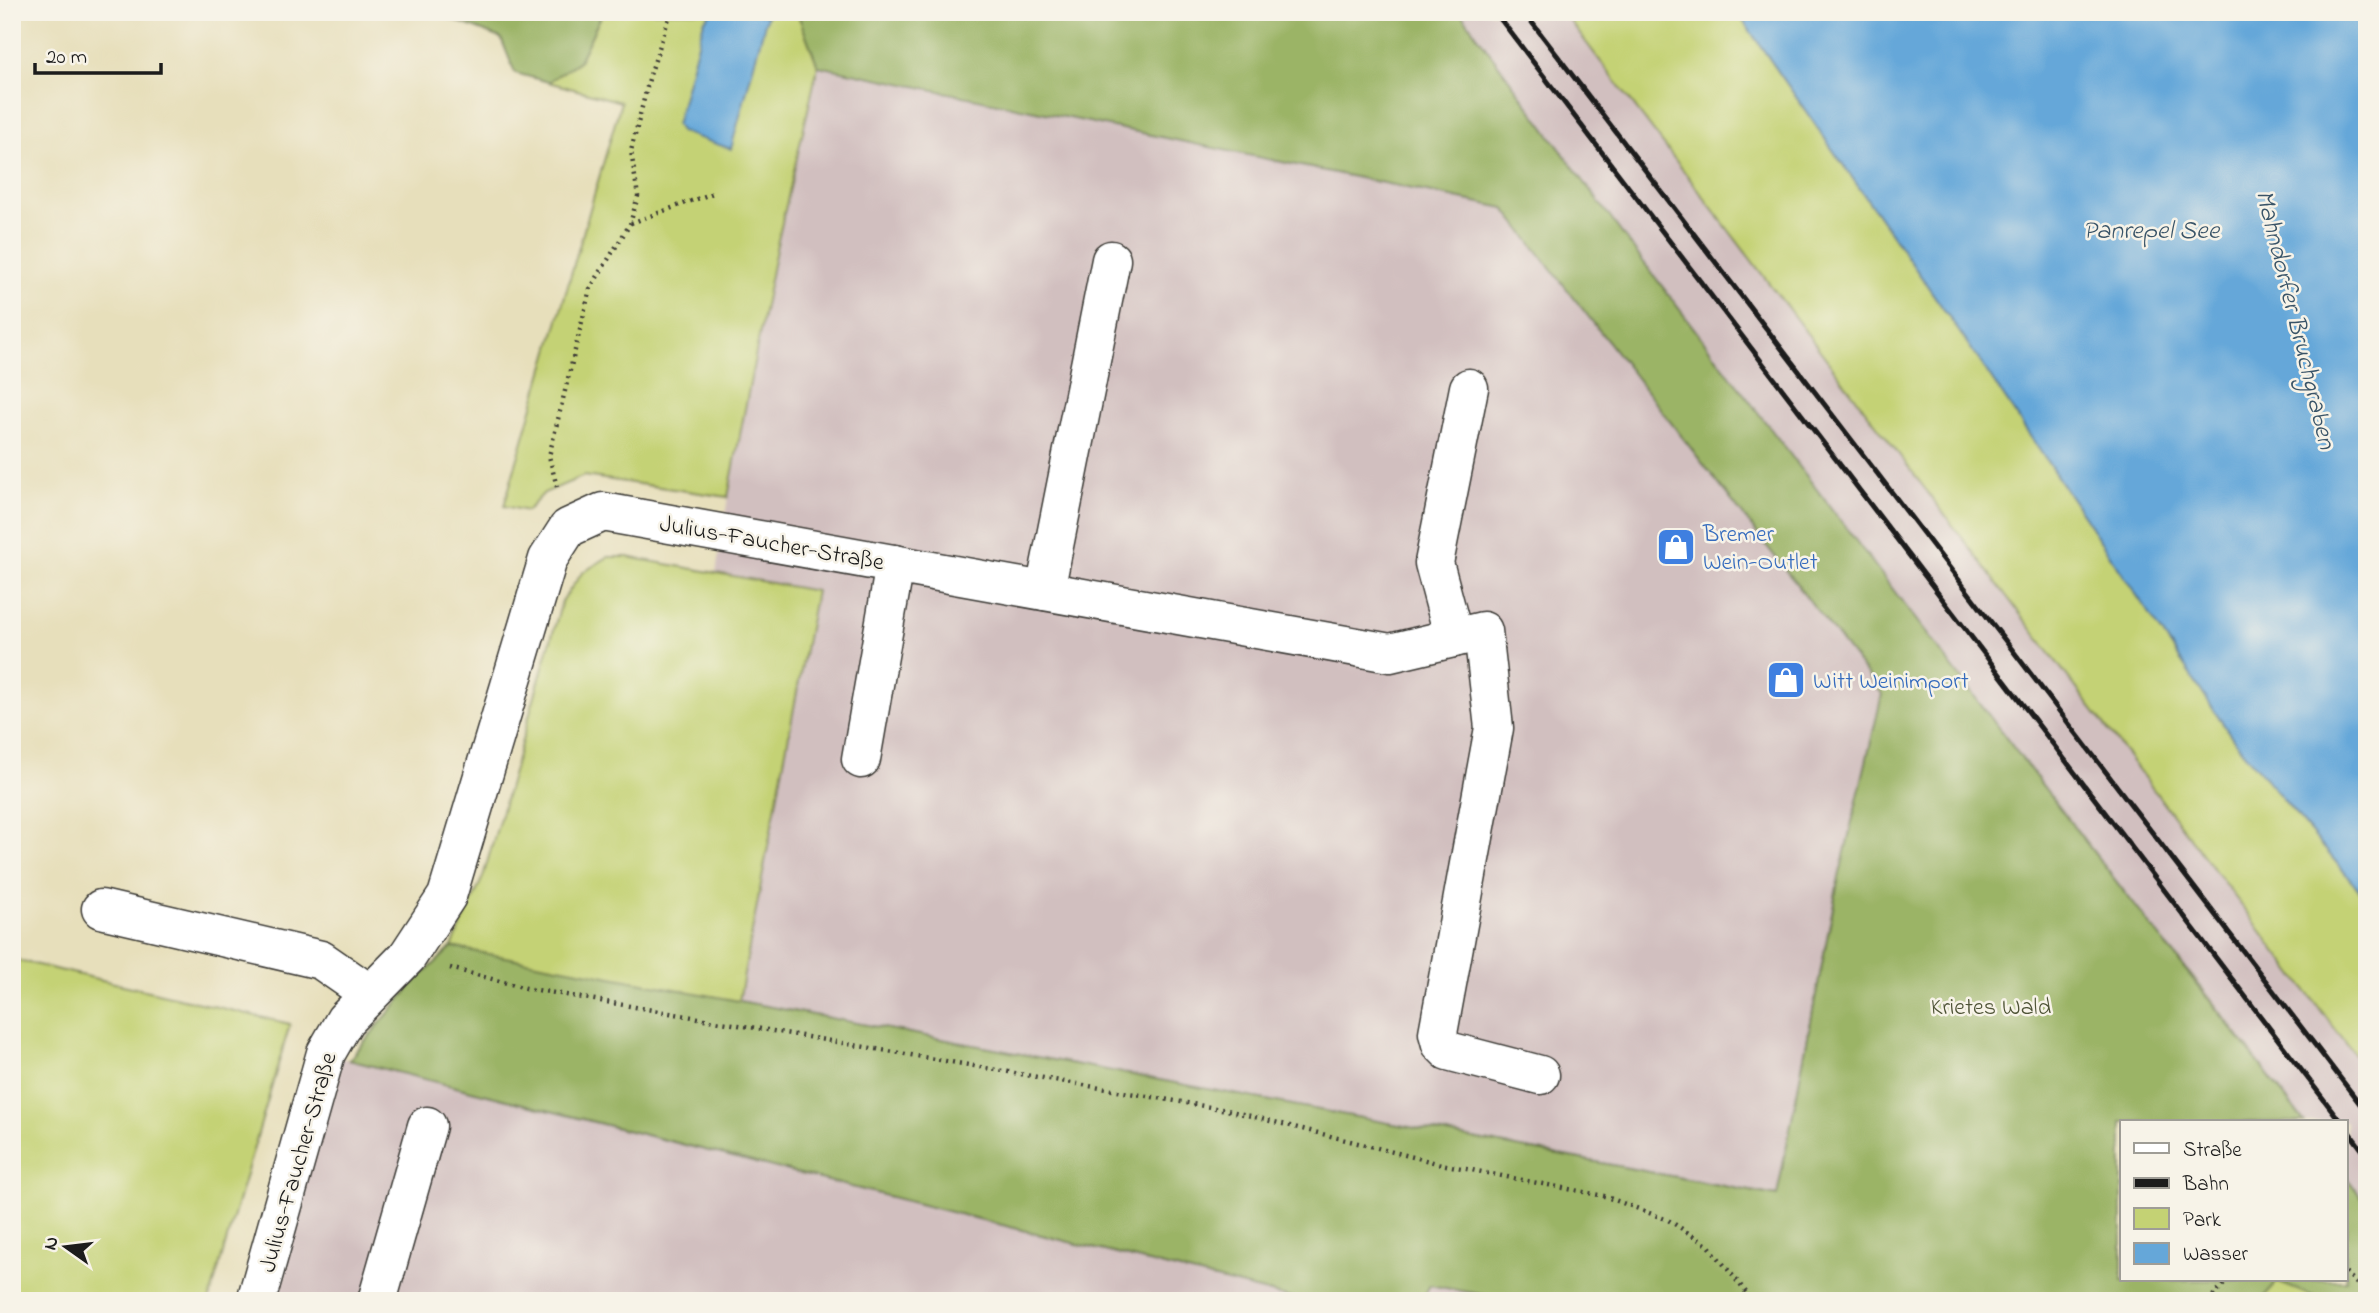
<svg xmlns="http://www.w3.org/2000/svg" width="2379" height="1313" font-family="'Indie Flower',sans-serif">
<style>
.industrial{fill:#d1bfbf}
.green{fill:#c4d274;stroke:#707748;stroke-width:2}
.forest{fill:#9bb466;stroke:#5c6841;stroke-width:2}
.water{fill:#65a7d9;stroke:#40627a;stroke-width:2}
.lines{fill:none;stroke-linecap:round;stroke-linejoin:round}
.minor-casing{stroke:#3a3934;stroke-width:41}
.path{stroke:#3a3934;stroke-width:4.5;stroke-dasharray:2 5;stroke-linecap:butt}
.minor{stroke:#fff;stroke-width:38}
.rail{stroke:#1c1c1c;stroke-width:5}
.labels{text-anchor:middle;stroke-width:5;stroke-linejoin:round;paint-order:stroke}
.shop-label{font-size:24px;fill:#366cbe;stroke:#f7f3e8;text-anchor:start}
.street-label{font-size:24px;fill:#1c1c1c;stroke:#f7f3e8}
.park-label{font-size:24px;fill:#4e5336;stroke:#f7f3e8}
.water-label{font-size:26px;font-style:italic;fill:#395468;stroke:#f7f3e8}
</style>
<rect width="100%" height="100%" fill="#f7f3e8"/>
<filter id="ink" filterUnits="userSpaceOnUse"><feTurbulence type="fractalNoise" baseFrequency=".0143" numOctaves="2"/><feDisplacementMap in="SourceGraphic" scale="14" xChannelSelector="R" yChannelSelector="G"/><feConvolveMatrix kernelMatrix="1 2 1 2 8 2 1 2 1" color-interpolation-filters="sRGB"/></filter>
<filter id="wash" filterUnits="userSpaceOnUse"><feTurbulence type="fractalNoise" baseFrequency=".00686" numOctaves="4" result="noise"/><feDisplacementMap in="SourceGraphic" scale="28" xChannelSelector="R" yChannelSelector="G"/><feGaussianBlur stdDeviation="1.57" result="paint"/><feColorMatrix in="noise" values="0 0 0 0 0 0 0 0 0 0 0 0 0 0 0 0 0 1.4 0 .05"/><feComposite in="paint" operator="in"/></filter>
<g filter="url(#wash)">
<rect width="100%" height="100%" fill="#e7dfbb"/>
<!-- industrial -->
<g class="industrial">
<polygon points="1460,12 1563,12 2367,1071 2367,1204 2346,1177 2346,1122 2304,1122 2206,993 2156,933 2080,835 1623,235"/>
<polygon points="818,66 1504,208 1882,694 1838,882 1777,1196 739,1001 816,592 716,573 728,497 776,249"/>
<polygon points="326,1053 349,1060 1303,1301 256,1301"/>
<polygon points="1429,1285 1517,1301 1421,1301"/>
</g>
<!-- green -->
<g class="green">
<polygon points="603,12 797,12 818,66 776,249 728,497 584,476 544,493 527,511 504,506 621,102 548,82 579,61"/>
<polygon points="1563,12 1737,12 1979,360 2236,743 2367,899 2367,1071"/>
<polygon points="608,557 627,557 816,591 739,1001 1777,1196 1838,882 1940,652 2156,933 2206,993 2304,1122 2122,1122 2122,1280 2346,1280 2346,1177 2367,1204 2367,1301 1517,1301 1430,1285 1421,1301 1303,1301 349,1060 414,983 452,947 483,877 562,601 582,573"/>
<polygon points="12,959 290,1024 209,1301 12,1301"/>
</g>
<!-- forest -->
<g class="forest">
<polygon points="433,12 603,12 579,61 548,82 515,73 501,38"/>
<path d="M797 12H1460L1623 235 2080 835C2154 931 2231 1026 2304 1122H2122V1280H2346V1177L2367 1204V1301H2325L2277 1282 2260 1301H1517L1430 1285 1421 1301H1303L349 1060 414 983 452 947 1777 1196 1838 882 1882 694 1504 208 818 66Z"/>
</g>
<!-- water -->
<g class="water">
<polygon points="712,12 754,12 767,16 731,149 681,132 676,125 704,21"/>
<polygon points="1737,12 2367,12 2367,899 2236,743 1979,360"/>
</g>
</g>
<g filter="url(#ink)">
<g class="lines">
<!-- minor casing -->
<g class="minor-casing">
<g id="minor">
<polyline points="1045,591 1111,260"/>
<polyline points="1454,638 1434,563 1469,388"/>
<polyline points="861,759 895,564"/>
<polyline points="101,909 321,960 370,994"/>
<polyline points="256,1301 326,1053 345,1020 407,957 447,896 548,559 568,528 603,512 1390,653 1483,631 1494,728 1438,1033 1441,1044 1448,1051 1540,1075"/>
<polyline points="377,1301 427,1126"/>
</g>
</g>
<!-- path -->
<g class="path">
<polyline points="631,223 716,192"/>
<polyline points="557,487 549,456 590,289 630,224 638,196 631,151 650,75 671,12"/>
<polyline points="450,968 526,988 1227,1110 1441,1164 1604,1196 1668,1220 1709,1246 1753,1301"/>
<polyline points="2346,1272 2367,1295"/>
<polyline points="2208,1301 2228,1280"/>
</g>
<!-- minor -->
<use href="#minor" class="minor"/>
<!-- rail -->
<g class="rail">
<polyline points="1495,12 2341,1122"/>
<polyline points="1524,12 2367,1113"/>
<polyline points="2346,1128 2367,1156"/>
</g>
</g>
</g>
<!-- icons -->
<defs>
<g id="shop-square" transform="scale(2.0125)"><rect x="-9" y="-9" width="18" height="18" rx="4" fill="#3f7fe0" stroke="#f7f3e8"/><path d="M-5-2.5h2.3a2.7 3.5 0 0 1 5.4 0H5L5.5 6h-11ZM-1.5-2.5h3a1.5 2.3 0 0 0-3 0Z" fill="#fff"/></g>
</defs>
<g fill-rule="evenodd">
<use href="#shop-square" x="1676" y="547"/>
<use href="#shop-square" x="1786" y="680"/>
</g>
<g class="labels">
<!-- shop labels -->
<g class="shop-label">
<text x="1703" y="541">Bremer<tspan x="1703" dy="28">Wein-Outlet</tspan></text>
<text x="1813" y="688">Witt Weinimport</text>
</g>
<!-- street labels -->
<g class="street-label">
<text transform="translate(772 542) rotate(10)" y="8">Julius-Faucher-Straße</text>
<text transform="translate(297 1162) rotate(-74)" y="8">Julius-Faucher-Straße</text>
</g>
<!-- park labels -->
<g class="park-label">
<text x="1991" y="1014">Krietes Wald</text>
</g>
<!-- water labels -->
<g class="water-label">
<text x="2151" y="238">Panrepel See</text>
<text transform="translate(2297 319) rotate(76)" y="9">Mahndorfer Bruchgraben</text>
</g>
</g>
<!-- margin -->
<rect width="2379" height="1313" fill="none" stroke="#f7f3e8" stroke-width="42"/>
<!-- legend -->
<rect x="2120" y="1120" width="228" height="161" fill="#f7f3e8" stroke="#9f9d96" stroke-width="2"/>
<rect x="2134" y="1143" width="35" height="10" fill="#ffffff" stroke="#9f9d96" stroke-width="2"/>
<text x="2183" y="1156" font-size="21" fill="#1c1c1c">Straße</text>
<rect x="2134" y="1178" width="35" height="10" fill="#1c1c1c" stroke="#9f9d96" stroke-width="2"/>
<text x="2183" y="1190" font-size="21" fill="#1c1c1c">Bahn</text>
<rect x="2134" y="1208" width="35" height="21" fill="#c4d274" stroke="#9f9d96" stroke-width="2"/>
<text x="2183" y="1226" font-size="21" fill="#1c1c1c">Park</text>
<rect x="2134" y="1243" width="35" height="21" fill="#65a7d9" stroke="#9f9d96" stroke-width="2"/>
<text x="2183" y="1260" font-size="21" fill="#1c1c1c">Wasser</text>
<!-- north arrow -->
<g transform="translate(66 1247) rotate(284)" stroke="#f7f3e8" stroke-width="5" paint-order="stroke">
<path d="M0-5L12 26L0 18L-12 26Z" fill="#1c1c1c"/>
<text y="-10" font-size="19" font-weight="bold" text-anchor="middle" fill="#1c1c1c">N</text>
</g>
<!-- scale -->
<path d="M35 63v10h126v-10" fill="none" stroke="#1c1c1c" stroke-width="3.5"/>
<text x="46" y="63" font-size="21" fill="#1c1c1c" stroke="#f7f3e8" stroke-width="5" paint-order="stroke">20 m</text>
</svg>
